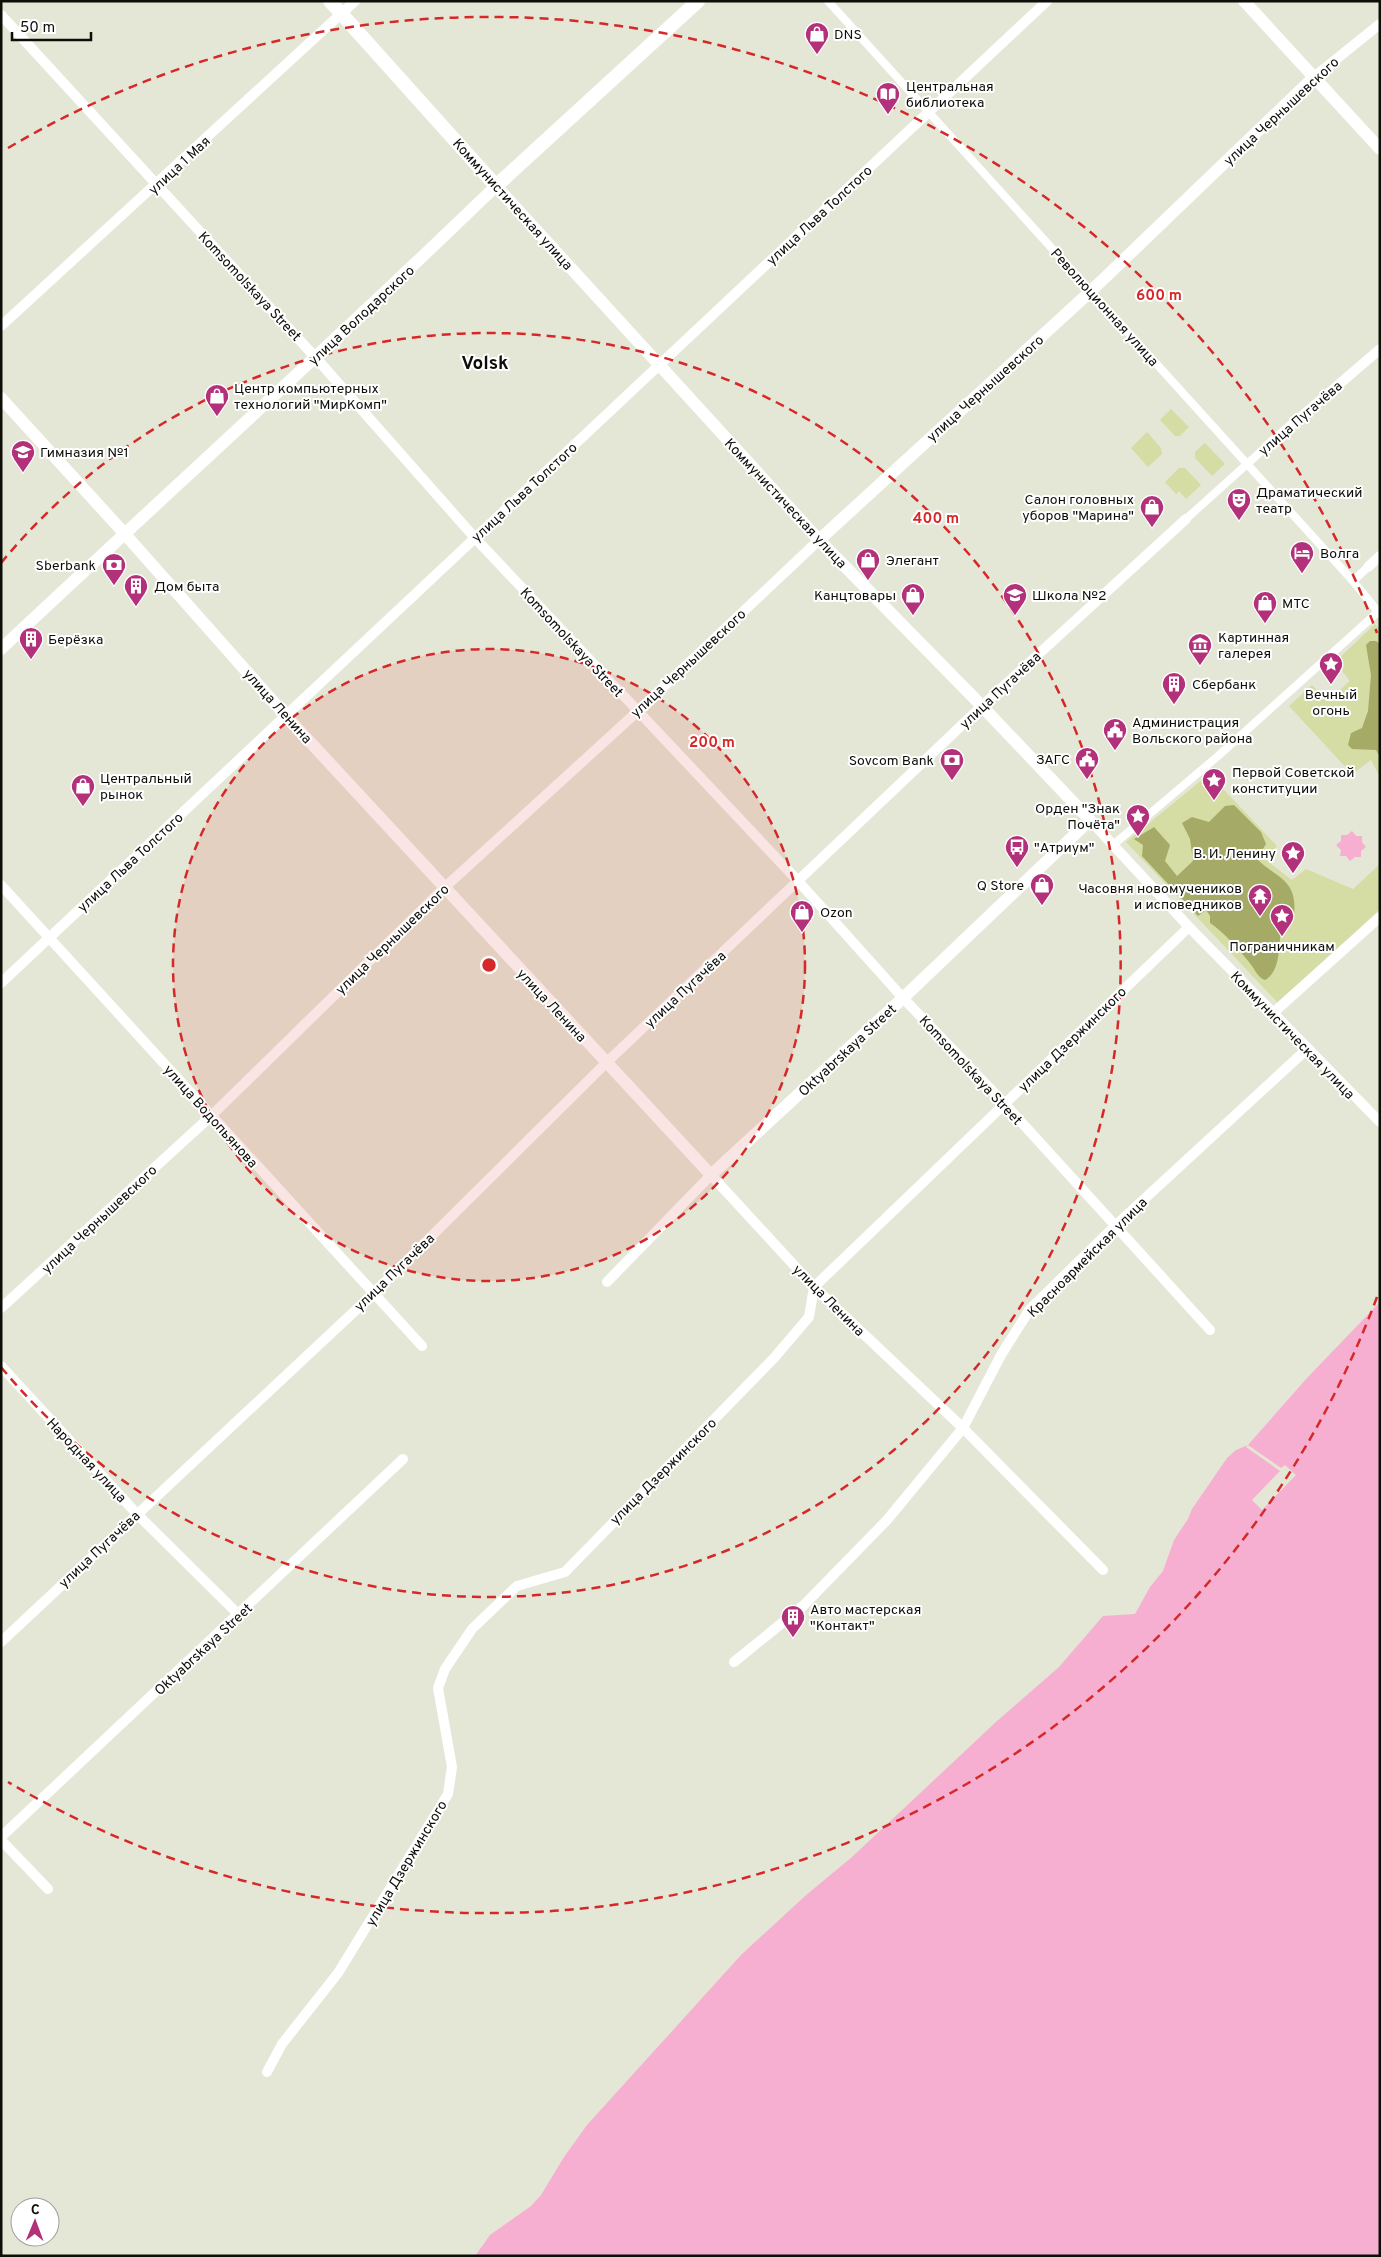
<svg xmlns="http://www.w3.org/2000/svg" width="1381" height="2257" font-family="Overpass,sans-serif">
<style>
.green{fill:#d5dca4}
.forest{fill:#a5ab66}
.water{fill:#f6afd0}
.pier{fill:#e5e7d6}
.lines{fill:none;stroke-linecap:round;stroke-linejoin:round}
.pedestrian{stroke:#fff;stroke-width:8}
.minor{stroke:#fff;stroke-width:10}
.tertiary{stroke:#fff;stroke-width:12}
.secondary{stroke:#fff;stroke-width:14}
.ring{fill:none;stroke:#d62828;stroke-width:2.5;stroke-dasharray:9 6}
.labels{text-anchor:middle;stroke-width:4;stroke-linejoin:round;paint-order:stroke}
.poi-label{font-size:14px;fill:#0e0e09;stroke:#fff;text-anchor:start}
.street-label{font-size:14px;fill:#0e0e09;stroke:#fff}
.district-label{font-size:19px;font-weight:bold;fill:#0e0e09;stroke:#fff}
.centre{fill:#d62828;stroke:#fff;stroke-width:2.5}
.ring-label{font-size:15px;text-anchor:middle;font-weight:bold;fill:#d62828;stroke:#fff;stroke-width:4;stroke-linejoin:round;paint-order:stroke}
</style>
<rect width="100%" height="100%" fill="#e5e7d6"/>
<!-- green -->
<g class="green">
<polygon points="1171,409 1189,427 1180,436 1175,436 1160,420"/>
<polygon points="1147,432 1161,448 1162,454 1148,467 1131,448"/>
<polygon points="1205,443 1225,464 1212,476 1195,458 1195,452"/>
<polygon points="1179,468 1185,468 1201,485 1186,499 1179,491 1176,494 1165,482"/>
<polygon points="1375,624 1380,630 1380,777 1371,760 1352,774 1289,706 1312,685 1328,701 1350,681 1335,662"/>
<polygon points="1209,774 1277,846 1265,859 1292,880 1306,869 1353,889 1380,864 1380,909 1278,1003 1126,842"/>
</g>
<!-- forest -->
<g class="forest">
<polygon points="1370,641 1376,641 1380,644 1380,757 1376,750 1352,749 1348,745 1351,733 1362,728 1368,711 1371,675 1366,645"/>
<path d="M1234 805 1261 832 1266 844 1257 859C1276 878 1298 879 1294 915L1281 927C1279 943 1281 972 1265 980 1257 977 1255 969 1249 962 1238 949 1225 933 1210 923V916L1206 910 1198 916 1142 856 1143 845 1134 839 1154 827 1170 845 1165 861 1177 876 1193 861 1190 839 1182 823 1192 817 1209 822 1225 806Z"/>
</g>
<!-- water -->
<g class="water">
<polygon points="1352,831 1356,836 1362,836 1362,842 1366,847 1361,851 1361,857 1355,857 1350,861 1346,856 1340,856 1341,850 1336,845 1341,841 1341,835 1347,835"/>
<polygon points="1380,1302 1380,2256 475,2256 490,2235 531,2206 541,2195 564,2157 587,2125 741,1955 805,1896 852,1857 997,1721 1059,1667 1103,1616 1135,1614 1150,1587 1163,1571 1174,1540 1188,1519 1192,1509 1227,1458 1236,1450 1248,1445 1307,1378"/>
</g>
<!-- pier -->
<polygon class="pier" points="1248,1445 1281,1468 1285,1465 1296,1475 1262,1510 1252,1500 1280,1471 1246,1447"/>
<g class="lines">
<!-- pedestrian -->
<g class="pedestrian">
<polyline points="828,1 1353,581 1380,614"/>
<polyline points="1186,519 1266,447"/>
<polyline points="1353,581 1368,567"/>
<polyline points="1113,845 1218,756 1378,612"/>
</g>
<!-- minor -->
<g class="minor">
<polyline points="1,15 316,358 475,538 799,882 903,998 1004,1103 1210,1330"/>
<polyline points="1314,77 1380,24"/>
<polyline points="1,326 355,1"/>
<polyline points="1266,447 1380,349"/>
<polyline points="1368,567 1380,556"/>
<polyline points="1090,820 1189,927 1380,1122"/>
<polyline points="1,885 422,1346"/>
<polyline points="1,983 1047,1"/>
<polyline points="1272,1014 1380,917"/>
<polyline points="607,1282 711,1175 814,1287 963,1428 1103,1570"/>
<polyline points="1,1308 211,1116 444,888 638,711 819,540"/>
<polyline points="1,1366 137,1514 239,1615"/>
<polyline points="1,1642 373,1294 606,1063 982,706 1186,519"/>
<polyline points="734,1662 803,1606 887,1520 963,1428 1001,1355 1030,1309 1115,1226 1307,1049"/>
<polyline points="1,1837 403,1459"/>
<polyline points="1,1840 48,1889"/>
<polyline points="267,2072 282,2044 338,1973 448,1794 452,1767 438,1688 445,1669 472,1629 517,1586 565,1572 774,1358 809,1317 814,1287 1189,927"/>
</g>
<!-- tertiary -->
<g class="tertiary">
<polyline points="1244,1 1380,149"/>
<path d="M1 398 124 533 286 716 711 1175 903 998 1090 820 977 701 819 540 496 186C334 343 166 494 1 649"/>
<polyline points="819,540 1091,291 1314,77"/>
</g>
<!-- secondary -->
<polyline class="secondary" points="330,1 496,186 698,1"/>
</g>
<!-- distance rings -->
<circle cx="489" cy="965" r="316" fill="#d62828" fill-opacity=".12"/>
<g class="ring">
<circle cx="489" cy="965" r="316"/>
<path d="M1 563A632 632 0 1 1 1 1367"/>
<path d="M1377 1297A948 948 0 0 1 8 1782M8 148A948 948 0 0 1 1377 633"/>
</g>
<!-- icons -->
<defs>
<g id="shop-pin" transform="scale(1.25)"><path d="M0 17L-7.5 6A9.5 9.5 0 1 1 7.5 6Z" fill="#b3317b" stroke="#fff"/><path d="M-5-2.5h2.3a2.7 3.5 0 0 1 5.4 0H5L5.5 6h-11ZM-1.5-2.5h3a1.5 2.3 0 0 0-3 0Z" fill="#fff"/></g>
<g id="library-pin" transform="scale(1.25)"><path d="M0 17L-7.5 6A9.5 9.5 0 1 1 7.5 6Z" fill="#b3317b" stroke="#fff"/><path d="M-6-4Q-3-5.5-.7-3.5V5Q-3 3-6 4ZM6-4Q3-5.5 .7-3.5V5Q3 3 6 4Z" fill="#fff"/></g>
<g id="school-pin" transform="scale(1.25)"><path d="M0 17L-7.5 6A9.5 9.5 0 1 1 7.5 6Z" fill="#b3317b" stroke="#fff"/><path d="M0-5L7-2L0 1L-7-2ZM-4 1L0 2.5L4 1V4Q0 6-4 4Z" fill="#fff"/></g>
<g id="theatre-pin" transform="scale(1.25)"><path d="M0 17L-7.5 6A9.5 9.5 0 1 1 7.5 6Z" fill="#b3317b" stroke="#fff"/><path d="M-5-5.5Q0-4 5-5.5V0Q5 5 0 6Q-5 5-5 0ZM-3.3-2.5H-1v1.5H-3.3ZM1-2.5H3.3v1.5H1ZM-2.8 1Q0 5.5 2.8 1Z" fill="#fff"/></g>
<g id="hotel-pin" transform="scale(1.25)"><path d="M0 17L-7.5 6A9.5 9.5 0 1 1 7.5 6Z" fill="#b3317b" stroke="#fff"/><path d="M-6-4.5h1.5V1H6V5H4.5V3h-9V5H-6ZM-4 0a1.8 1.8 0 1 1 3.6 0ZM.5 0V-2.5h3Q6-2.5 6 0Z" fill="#fff"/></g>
<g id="bank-pin" transform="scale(1.25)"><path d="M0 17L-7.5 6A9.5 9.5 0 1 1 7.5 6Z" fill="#b3317b" stroke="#fff"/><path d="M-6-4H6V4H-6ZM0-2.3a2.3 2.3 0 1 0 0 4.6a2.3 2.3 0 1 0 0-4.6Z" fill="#fff"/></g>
<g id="building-pin" transform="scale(1.25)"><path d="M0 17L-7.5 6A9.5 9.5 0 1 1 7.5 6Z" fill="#b3317b" stroke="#fff"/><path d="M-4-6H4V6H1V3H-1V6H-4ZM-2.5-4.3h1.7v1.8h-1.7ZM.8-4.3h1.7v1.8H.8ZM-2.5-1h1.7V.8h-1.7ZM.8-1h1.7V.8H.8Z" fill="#fff"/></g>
<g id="museum-pin" transform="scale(1.25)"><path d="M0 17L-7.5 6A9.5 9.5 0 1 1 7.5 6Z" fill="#b3317b" stroke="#fff"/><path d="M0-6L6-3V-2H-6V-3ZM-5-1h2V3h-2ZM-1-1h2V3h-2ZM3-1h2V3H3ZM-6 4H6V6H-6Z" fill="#fff"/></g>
<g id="sight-pin" transform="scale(1.25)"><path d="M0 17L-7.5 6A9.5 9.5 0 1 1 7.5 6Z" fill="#b3317b" stroke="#fff"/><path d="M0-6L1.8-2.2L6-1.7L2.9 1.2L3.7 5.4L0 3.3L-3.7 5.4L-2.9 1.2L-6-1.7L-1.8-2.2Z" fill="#fff"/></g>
<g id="civic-pin" transform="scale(1.25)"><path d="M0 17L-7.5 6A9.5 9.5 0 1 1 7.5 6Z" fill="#b3317b" stroke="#fff"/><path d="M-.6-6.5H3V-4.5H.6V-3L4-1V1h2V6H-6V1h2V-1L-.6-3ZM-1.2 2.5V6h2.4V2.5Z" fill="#fff"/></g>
<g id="bus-pin" transform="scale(1.25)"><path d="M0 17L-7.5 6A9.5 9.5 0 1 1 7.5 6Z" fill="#b3317b" stroke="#fff"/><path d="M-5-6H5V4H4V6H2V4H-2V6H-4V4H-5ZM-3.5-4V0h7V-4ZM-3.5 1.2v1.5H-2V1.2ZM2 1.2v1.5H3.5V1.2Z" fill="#fff"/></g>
<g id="temple-pin" transform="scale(1.25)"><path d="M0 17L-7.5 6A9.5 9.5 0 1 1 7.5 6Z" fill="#b3317b" stroke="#fff"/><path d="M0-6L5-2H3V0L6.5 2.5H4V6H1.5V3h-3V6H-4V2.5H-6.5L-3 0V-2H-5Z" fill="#fff"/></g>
</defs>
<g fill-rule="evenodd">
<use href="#shop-pin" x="817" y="34"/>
<use href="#library-pin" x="888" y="94"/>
<use href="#shop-pin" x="217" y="396"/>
<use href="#school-pin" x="23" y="452"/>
<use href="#theatre-pin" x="1239" y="500"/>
<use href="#shop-pin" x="1152" y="507"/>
<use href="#hotel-pin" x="1302" y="553"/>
<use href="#shop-pin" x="868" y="560"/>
<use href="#bank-pin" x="114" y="565"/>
<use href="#building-pin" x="136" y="586"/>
<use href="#shop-pin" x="913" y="595"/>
<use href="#school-pin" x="1015" y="595"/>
<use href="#shop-pin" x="1265" y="603"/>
<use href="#building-pin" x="31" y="639"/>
<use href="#museum-pin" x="1200" y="645"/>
<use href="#sight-pin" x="1331" y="664"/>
<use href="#building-pin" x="1174" y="684"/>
<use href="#civic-pin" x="1115" y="730"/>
<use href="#civic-pin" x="1087" y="759"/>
<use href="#bank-pin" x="952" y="760"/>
<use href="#sight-pin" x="1214" y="780"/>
<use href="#shop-pin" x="83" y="786"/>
<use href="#sight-pin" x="1138" y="816"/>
<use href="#bus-pin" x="1017" y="847"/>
<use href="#sight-pin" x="1293" y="853"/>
<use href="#shop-pin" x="1042" y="885"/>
<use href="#temple-pin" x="1260" y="896"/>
<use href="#shop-pin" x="802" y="912"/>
<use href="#sight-pin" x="1282" y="916"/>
<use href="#building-pin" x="793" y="1617"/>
</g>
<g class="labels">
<!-- poi labels -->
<g class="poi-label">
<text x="834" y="39">DNS</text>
<text x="906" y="91">Центральная<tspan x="906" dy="16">библиотека</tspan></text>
<text x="234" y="393">Центр компьютерных<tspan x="234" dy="16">технологий "МирКомп"</tspan></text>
<text x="40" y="457">Гимназия №1</text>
<text x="1256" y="497">Драматический<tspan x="1256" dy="16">театр</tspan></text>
<text x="1134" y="504" text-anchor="end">Салон головных<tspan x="1134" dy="16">уборов "Марина"</tspan></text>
<text x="1320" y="558">Волга</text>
<text x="886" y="565">Элегант</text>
<text x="96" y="570" text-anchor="end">Sberbank</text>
<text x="154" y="591">Дом быта</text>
<text x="896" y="600" text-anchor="end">Канцтовары</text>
<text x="1032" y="600">Школа №2</text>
<text x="1282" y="608">МТС</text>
<text x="1218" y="642">Картинная<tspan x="1218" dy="16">галерея</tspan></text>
<text x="48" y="644">Берёзка</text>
<text x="1192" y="689">Сбербанк</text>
<text x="1331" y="699" text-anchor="middle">Вечный<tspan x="1331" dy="16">огонь</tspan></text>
<text x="1132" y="727">Администрация<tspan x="1132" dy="16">Вольского района</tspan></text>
<text x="1070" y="764" text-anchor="end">ЗАГС</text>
<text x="934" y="765" text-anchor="end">Sovcom Bank</text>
<text x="1232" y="777">Первой Советской<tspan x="1232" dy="16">конституции</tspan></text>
<text x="100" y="783">Центральный<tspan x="100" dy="16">рынок</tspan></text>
<text x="1120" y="813" text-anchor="end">Орден "Знак<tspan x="1120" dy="16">Почёта"</tspan></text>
<text x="1034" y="852">"Атриум"</text>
<text x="1276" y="858" text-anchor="end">В. И. Ленину</text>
<text x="1024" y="890" text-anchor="end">Q Store</text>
<text x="1242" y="893" text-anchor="end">Часовня новомучеников<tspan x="1242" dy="16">и исповедников</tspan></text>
<text x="820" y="917">Ozon</text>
<text x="1282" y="951" text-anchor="middle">Пограничникам</text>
<text x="810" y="1614">Авто мастерская<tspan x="810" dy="16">"Контакт"</tspan></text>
</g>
<!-- street labels -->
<g class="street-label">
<text transform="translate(1281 111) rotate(-43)" y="5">улица Чернышевского</text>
<text transform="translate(179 165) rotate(-43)" y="5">улица 1 Мая</text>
<text transform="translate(513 204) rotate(48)" y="5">Коммунистическая улица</text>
<text transform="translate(819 215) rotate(-43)" y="5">улица Льва Толстого</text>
<text transform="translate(250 286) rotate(47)" y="5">Komsomolskaya Street</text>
<text transform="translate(1105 307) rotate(48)" y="5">Революционная улица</text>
<text transform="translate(361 315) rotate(-43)" y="5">улица Володарского</text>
<text transform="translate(985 388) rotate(-42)" y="5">улица Чернышевского</text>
<text transform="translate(1300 418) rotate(-41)" y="5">улица Пугачёва</text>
<text transform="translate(524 492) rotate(-43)" y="5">улица Льва Толстого</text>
<text transform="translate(786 503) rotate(47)" y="5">Коммунистическая улица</text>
<text transform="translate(572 642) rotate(47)" y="5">Komsomolskaya Street</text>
<text transform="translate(688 663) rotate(-43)" y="5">улица Чернышевского</text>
<text transform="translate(1000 690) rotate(-43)" y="5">улица Пугачёва</text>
<text transform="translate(278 706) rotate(48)" y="5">улица Ленина</text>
<text transform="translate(130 862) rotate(-43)" y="5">улица Льва Толстого</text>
<text transform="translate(392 939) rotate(-44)" y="5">улица Чернышевского</text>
<text transform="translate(685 989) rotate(-43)" y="5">улица Пугачёва</text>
<text transform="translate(552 1005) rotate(47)" y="5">улица Ленина</text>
<text transform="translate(1293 1035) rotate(46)" y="5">Коммунистическая улица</text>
<text transform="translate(1072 1039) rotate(-44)" y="5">улица Дзержинского</text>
<text transform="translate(847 1050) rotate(-43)" y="5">Oktyabrskaya Street</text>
<text transform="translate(971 1070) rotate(47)" y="5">Komsomolskaya Street</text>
<text transform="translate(211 1116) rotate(48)" y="5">улица Водопьянова</text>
<text transform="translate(99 1219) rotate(-43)" y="5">улица Чернышевского</text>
<text transform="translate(1087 1257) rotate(-45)" y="5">Красноармейская улица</text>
<text transform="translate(394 1272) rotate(-44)" y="5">улица Пугачёва</text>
<text transform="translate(829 1300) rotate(45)" y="5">улица Ленина</text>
<text transform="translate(87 1460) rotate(47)" y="5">Народная улица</text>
<text transform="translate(663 1471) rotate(-45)" y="5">улица Дзержинского</text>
<text transform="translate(99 1549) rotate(-43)" y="5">улица Пугачёва</text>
<text transform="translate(203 1649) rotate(-43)" y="5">Oktyabrskaya Street</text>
<text transform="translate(406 1863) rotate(-59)" y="5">улица Дзержинского</text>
</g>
<!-- district labels -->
<g class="district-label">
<text x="485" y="369">Volsk</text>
</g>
</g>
<circle cx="489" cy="965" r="8" class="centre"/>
<g class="ring-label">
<text x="1159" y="300">600 m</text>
<text x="936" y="523">400 m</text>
<text x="712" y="747">200 m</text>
</g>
<!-- border -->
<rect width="1381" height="2257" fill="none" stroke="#0e0e09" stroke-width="5"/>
<!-- north arrow -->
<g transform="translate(35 2222) rotate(1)"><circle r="24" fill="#ffffff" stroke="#9f9f9d"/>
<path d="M0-4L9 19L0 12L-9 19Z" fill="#b3317b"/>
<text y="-8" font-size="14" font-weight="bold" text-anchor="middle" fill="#0e0e09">С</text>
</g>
<!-- scale -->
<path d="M12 32v8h79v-8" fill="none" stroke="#0e0e09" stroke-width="2.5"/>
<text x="20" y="32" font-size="15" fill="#0e0e09" stroke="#ffffff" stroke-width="4" paint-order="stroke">50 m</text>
</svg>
